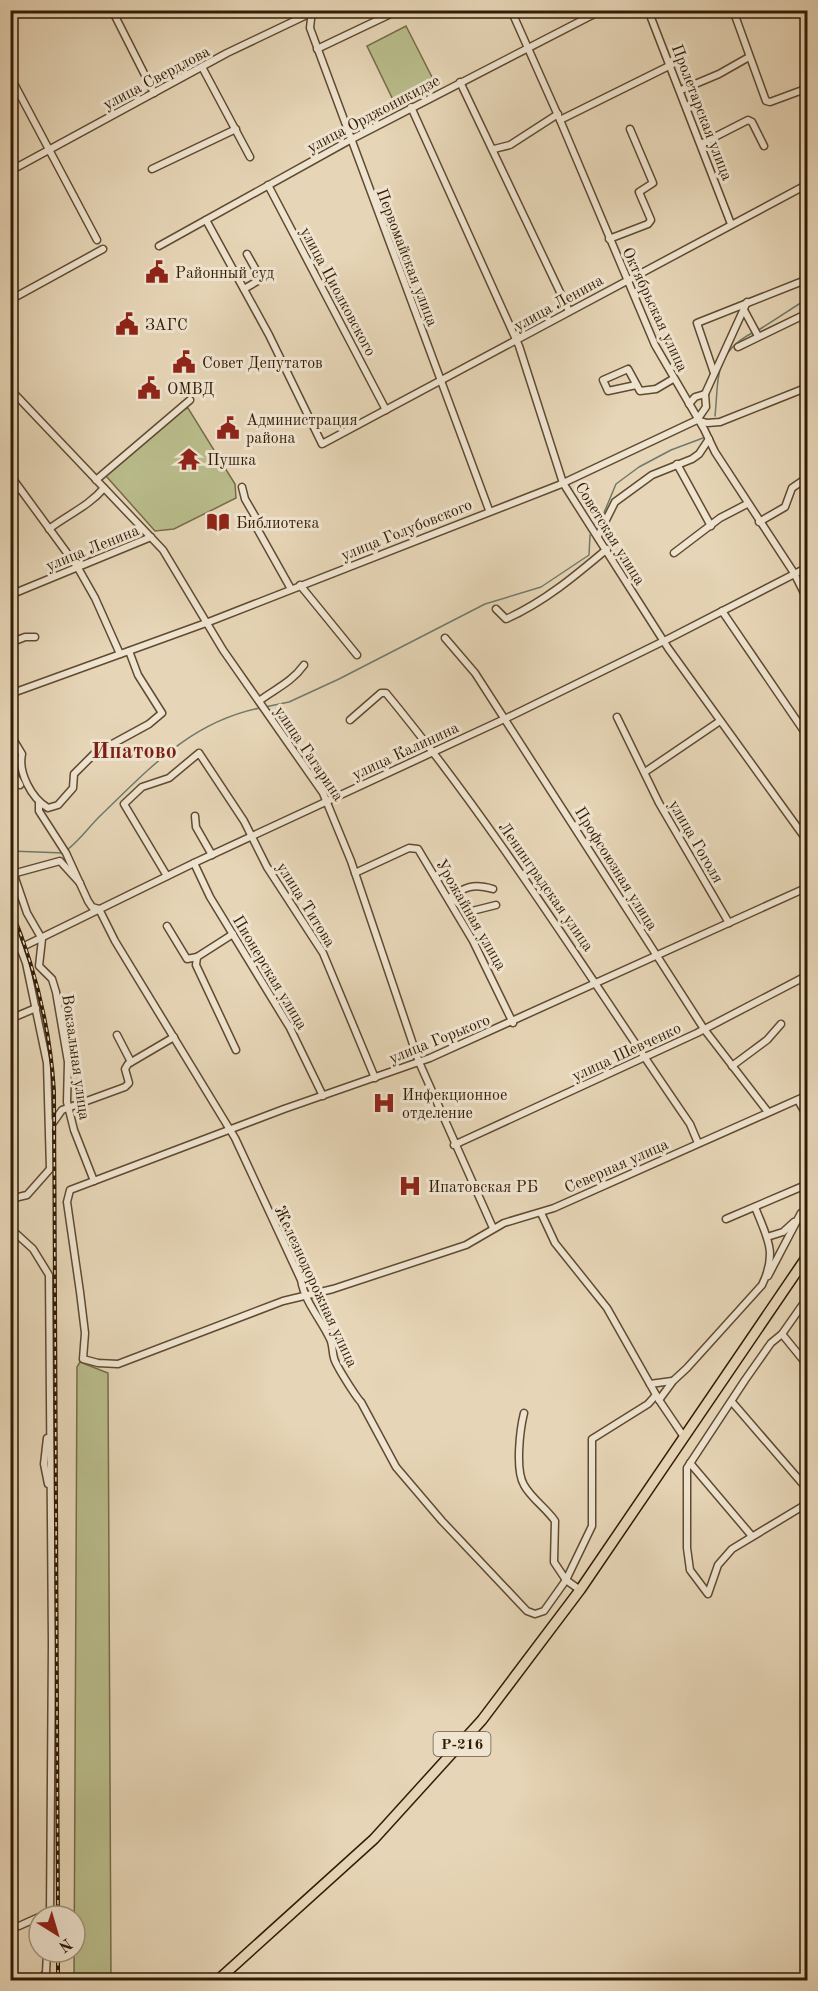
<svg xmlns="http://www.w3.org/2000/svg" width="818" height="1991" font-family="'Old Standard TT',serif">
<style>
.green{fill:#b9bc8b;stroke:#766c48;stroke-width:1.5}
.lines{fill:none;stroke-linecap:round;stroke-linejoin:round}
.stream{stroke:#6f7a6c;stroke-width:1.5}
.minor-casing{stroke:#604a30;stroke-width:9}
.highway-casing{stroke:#331c04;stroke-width:12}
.minor{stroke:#efe4d0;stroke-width:6}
.highway{stroke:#e6d5b6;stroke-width:9}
.rail-casing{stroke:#331c04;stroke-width:4}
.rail{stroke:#efe4d0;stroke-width:1.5;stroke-dasharray:4.5;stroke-linecap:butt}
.labels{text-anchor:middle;stroke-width:6;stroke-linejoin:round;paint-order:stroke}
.shield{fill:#efe4d0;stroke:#6b5841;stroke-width:1.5}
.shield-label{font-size:15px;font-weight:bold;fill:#331c04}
.street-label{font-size:16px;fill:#331c04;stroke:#efe4d0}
.poi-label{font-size:16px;fill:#331c04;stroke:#efe4d0;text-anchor:start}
.district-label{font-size:22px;font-weight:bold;fill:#7a1f14;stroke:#efe4d0}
</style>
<rect width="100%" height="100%" fill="#e6d5b6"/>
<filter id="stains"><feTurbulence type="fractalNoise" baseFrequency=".00333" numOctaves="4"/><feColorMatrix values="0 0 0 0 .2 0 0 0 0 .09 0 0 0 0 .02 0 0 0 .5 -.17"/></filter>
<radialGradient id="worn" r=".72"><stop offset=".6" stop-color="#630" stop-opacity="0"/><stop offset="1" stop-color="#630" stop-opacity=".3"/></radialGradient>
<!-- green -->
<g class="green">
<polygon points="406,26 436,85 396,106 367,46"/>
<polygon points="184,406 184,409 188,408 235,484 236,498 174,529 155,531 106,476"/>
<polygon points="80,1362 108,1373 111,1980 74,1980 77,1367"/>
</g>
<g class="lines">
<!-- stream -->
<g class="stream">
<polyline points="757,331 799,304 808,302"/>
<path d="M715 416C719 378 713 354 752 333"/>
<polyline points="601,520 616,484 639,467 671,450 703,438"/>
<polyline points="265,707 289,702 339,679 485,604 541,587 589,555 590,535"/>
<path d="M67 850C80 840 88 828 99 817 148 770 190 722 260 708"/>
<polyline points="10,851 64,853"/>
</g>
<!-- minor casing -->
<g class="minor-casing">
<g id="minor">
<polyline points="112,10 154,93"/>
<polyline points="312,10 310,28 489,510"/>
<polyline points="511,10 560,120 655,345 704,429 715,452 794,573 808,601"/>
<polyline points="648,10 731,224"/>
<polyline points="733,10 766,101 770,102 808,88"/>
<polyline points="317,49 399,10"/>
<polyline points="202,67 250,157"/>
<polyline points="10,76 97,240"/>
<polyline points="460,82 569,311"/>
<polyline points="681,90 719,74 749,57"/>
<polyline points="411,107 519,346 563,483 668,648 808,842"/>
<polyline points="560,120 671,65"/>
<polyline points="701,144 748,120 752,122 764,146"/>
<polyline points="494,149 510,145 558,114"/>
<polyline points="152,169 236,129"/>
<polyline points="10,171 227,53 313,12"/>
<polyline points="268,185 386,410"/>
<polyline points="206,220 269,335 322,444 808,184"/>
<polyline points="609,239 648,224 651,220 639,192 653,183 630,129"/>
<polyline points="159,246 350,140 602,10"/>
<polyline points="244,289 261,279 247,254"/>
<polyline points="10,300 103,249"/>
<polyline points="744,310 758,336"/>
<polyline points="738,347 808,313"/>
<polyline points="714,373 697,323 808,279"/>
<polyline points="636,385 608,391 603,380 628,369 640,391 656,389 673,379"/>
<polyline points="10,389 163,550 223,650 323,793 351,861 419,1062 493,1228"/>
<polyline points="689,404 695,397 705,394"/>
<polyline points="697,420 706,407 705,394 747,302"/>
<polyline points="677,464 711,526"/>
<polyline points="10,475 78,568 95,598 120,654"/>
<polyline points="96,480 190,400"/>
<polyline points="242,487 245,499 256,518 254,523 291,589"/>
<polyline points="759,522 785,507 792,488 808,477"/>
<path d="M49 529C67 515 89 506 104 488"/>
<polyline points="598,536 615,502 652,475 692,459 699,454 709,439"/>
<polyline points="674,553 720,518 747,504"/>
<polyline points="300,585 357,655"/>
<polyline points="10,595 151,537"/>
<path d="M496 609 506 619C544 602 575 576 607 549"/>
<polyline points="722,611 808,737"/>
<polyline points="445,638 475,673 704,1029 768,1112"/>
<polyline points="10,643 25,637 35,637"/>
<polyline points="10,694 206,623 559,485 697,420 707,423 720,422 808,387"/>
<path d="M259 701C275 689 292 682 304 665"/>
<polyline points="617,717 659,803 729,923"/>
<path d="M350 720 381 693H386C498 829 590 979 690 1124L698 1143"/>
<path d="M10 734 22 754C18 772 31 798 48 808L58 805 73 788 74 774 94 754 149 724 162 713 138 675 129 651"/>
<polyline points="10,767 20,785"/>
<polyline points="645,772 720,721"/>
<path d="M39 803V811L66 853 88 901 92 907 99 909 115 941 235 1138 301 1280C305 1303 321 1319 330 1339 333 1345 332 1351 334 1358 335 1364 356 1397 361 1402L396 1467 442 1521 527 1611 535 1614 544 1611 566 1580 580 1590"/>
<polyline points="195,816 196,827 212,855"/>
<polyline points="194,863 210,897 290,1028 323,1096"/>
<polyline points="355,873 409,848 418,849 473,941 513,1023"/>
<polyline points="167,876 124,804 142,787 169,778 199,753 244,821 267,867 323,953 375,1078"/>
<polyline points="80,883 60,861 16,873 15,878 27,913 42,939 39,966 52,979 56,992 68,1062 67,1102 74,1130 94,1181"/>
<polyline points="808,887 430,1058 284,1109 70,1190 67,1202 80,1292 85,1333 83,1359 98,1363 118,1364 283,1301 333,1289 466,1245 504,1223 554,1208 808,1095"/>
<polyline points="451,897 468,912 496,905"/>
<path d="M449 898C465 887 473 883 493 889"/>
<polyline points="10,921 26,963 47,1063 50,1169 27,1195 10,1199"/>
<polyline points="167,926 187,959 197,957"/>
<polyline points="233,934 197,957 196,965 236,1050"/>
<polyline points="10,953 194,863 513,715 670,638 808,567"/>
<polyline points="10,1019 36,1008"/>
<polyline points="117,1035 131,1062"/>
<polyline points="732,1066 767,1040 781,1024"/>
<polyline points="798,1100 808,1118"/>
<polyline points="50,1127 62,1110 125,1087 129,1083 125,1069 128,1064 174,1037"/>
<polyline points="454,1145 697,1033 808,975"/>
<polyline points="541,1213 555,1243 607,1308 659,1400 684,1437"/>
<polyline points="726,1219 808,1184"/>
<polyline points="10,1228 33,1249 49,1275 52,1643 50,1916"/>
<polyline points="767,1237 783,1232 794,1222"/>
<polyline points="768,1276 801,1213"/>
<polyline points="808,1297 782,1334 771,1343 745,1380 687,1468 687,1548 690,1570 708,1594 718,1565 732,1549 808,1503"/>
<polyline points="782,1334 808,1366"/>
<polyline points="650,1384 672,1381"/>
<path d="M659 1400 673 1381 687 1368 762 1285C778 1252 767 1238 755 1207"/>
<polyline points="732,1402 808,1490"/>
<path d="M524 1413C520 1429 515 1470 524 1485 531 1498 546 1508 555 1521L554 1562 566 1580 592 1526V1439L648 1404 656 1395"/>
<polyline points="47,1438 44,1464 48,1484"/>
<polyline points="690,1463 751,1535"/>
<polyline points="19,1926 39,1917"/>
<polyline points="39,1980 46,1973 47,1952"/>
</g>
</g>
<!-- highway casing -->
<g class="highway-casing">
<polyline id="highway" points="218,1980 374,1839 482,1720 580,1590 808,1255"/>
</g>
<!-- minor -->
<use href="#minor" class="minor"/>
<!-- highway -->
<use href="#highway" class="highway"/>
<!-- rail casing -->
<g class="rail-casing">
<g id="rail">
<path d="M10 907C35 967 50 1026 54 1091L58 1916"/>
<polyline points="58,1952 58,1980"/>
</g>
</g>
<!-- rail -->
<use href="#rail" class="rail"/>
</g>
<!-- icons -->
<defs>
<g id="civic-bare" transform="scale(1.8)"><path d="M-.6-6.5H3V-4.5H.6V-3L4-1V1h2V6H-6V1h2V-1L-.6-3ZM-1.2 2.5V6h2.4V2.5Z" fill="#8f2418" stroke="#efe4d0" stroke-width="2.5" paint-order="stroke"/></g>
<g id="temple-bare" transform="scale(1.8)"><path d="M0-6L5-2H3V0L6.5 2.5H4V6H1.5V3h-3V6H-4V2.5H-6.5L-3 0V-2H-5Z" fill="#8f2418" stroke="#efe4d0" stroke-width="2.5" paint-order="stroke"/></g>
<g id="library-bare" transform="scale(1.8)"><path d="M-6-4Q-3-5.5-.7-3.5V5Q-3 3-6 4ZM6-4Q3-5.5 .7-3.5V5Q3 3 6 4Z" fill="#8f2418" stroke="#efe4d0" stroke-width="2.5" paint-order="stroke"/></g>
<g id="hospital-bare" transform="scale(1.8)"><path d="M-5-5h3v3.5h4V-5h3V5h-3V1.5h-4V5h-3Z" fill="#8f2418" stroke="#efe4d0" stroke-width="2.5" paint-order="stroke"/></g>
</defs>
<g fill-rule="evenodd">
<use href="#civic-bare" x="157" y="272"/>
<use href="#civic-bare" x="127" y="324"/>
<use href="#civic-bare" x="184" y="362"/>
<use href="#civic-bare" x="149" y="388"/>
<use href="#civic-bare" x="228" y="428"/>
<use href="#temple-bare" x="189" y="459"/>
<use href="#library-bare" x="218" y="522"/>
<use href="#hospital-bare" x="384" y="1103"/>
<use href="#hospital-bare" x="410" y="1186"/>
</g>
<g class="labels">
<!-- shield labels -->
<rect class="shield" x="433.5" y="1732" width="57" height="24" rx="4.5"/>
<g class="shield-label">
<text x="462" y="1749">Р-216</text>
</g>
<!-- street labels -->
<g class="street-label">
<text transform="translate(156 77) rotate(-28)" y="6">улица Свердлова</text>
<text transform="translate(703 112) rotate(69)" y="6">Пролетарская улица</text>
<text transform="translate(373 113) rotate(-28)" y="6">улица Орджоникидзе</text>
<text transform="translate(408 257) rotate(69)" y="6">Первомайская улица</text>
<text transform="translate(339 291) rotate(62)" y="6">улица Циолковского</text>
<text transform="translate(558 302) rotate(-29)" y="6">улица Ленина</text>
<text transform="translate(656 309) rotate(65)" y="6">Октябрьская улица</text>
<text transform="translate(406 529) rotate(-22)" y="6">улица Голубовского</text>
<text transform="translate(611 533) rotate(58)" y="6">Советская улица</text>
<text transform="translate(92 547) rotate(-22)" y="6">улица Ленина</text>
<text transform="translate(405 750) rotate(-25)" y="6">улица Калинина</text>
<text transform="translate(310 753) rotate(56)" y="6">улица Гагарина</text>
<text transform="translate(697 841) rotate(60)" y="6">улица Гоголя</text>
<text transform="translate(617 868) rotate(58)" y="6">Профсоюзная улица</text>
<text transform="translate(547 886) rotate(55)" y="6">Ленинградская улица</text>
<text transform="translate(307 904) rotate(58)" y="6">улица Титова</text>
<text transform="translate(472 914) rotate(60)" y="6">Урожайная улица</text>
<text transform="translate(271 972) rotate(59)" y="6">Пионерская улица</text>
<text transform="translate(439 1038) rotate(-22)" y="6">улица Горького</text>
<text transform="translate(626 1051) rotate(-25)" y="6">улица Шевченко</text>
<text transform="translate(77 1057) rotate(82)" y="6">Вокзальная улица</text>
<text transform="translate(616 1165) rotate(-24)" y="6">Северная улица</text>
<text transform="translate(317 1286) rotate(65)" y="6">Железнодорожная улица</text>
</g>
<!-- poi labels -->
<g class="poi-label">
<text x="175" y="278">Районный суд</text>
<text x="145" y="330">ЗАГС</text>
<text x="202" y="368">Совет Депутатов</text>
<text x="167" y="394">ОМВД</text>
<text x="246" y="425">Администрация<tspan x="246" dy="18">района</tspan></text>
<text x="207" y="465">Пушка</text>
<text x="236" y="528">Библиотека</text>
<text x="402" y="1100">Инфекционное<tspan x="402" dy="18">отделение</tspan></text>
<text x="428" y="1192">Ипатовская РБ</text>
</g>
<!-- district labels -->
<g class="district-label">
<text x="134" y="758">Ипатово</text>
</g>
</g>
<!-- margin -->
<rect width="818" height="1991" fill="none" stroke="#e6d5b6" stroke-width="36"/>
<rect x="12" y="12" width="794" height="1967" fill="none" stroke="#331c04" stroke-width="3"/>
<rect x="18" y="18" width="782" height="1955" fill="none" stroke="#331c04" stroke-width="1.5"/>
<!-- north arrow -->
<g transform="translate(57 1934) rotate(143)"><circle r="28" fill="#efe4d0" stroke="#a4947e" stroke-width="1.5"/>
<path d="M0-4.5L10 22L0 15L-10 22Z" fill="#8f2418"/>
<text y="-9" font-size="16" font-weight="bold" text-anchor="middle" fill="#331c04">N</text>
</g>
<rect width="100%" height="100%" filter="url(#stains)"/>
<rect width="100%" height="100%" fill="url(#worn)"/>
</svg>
